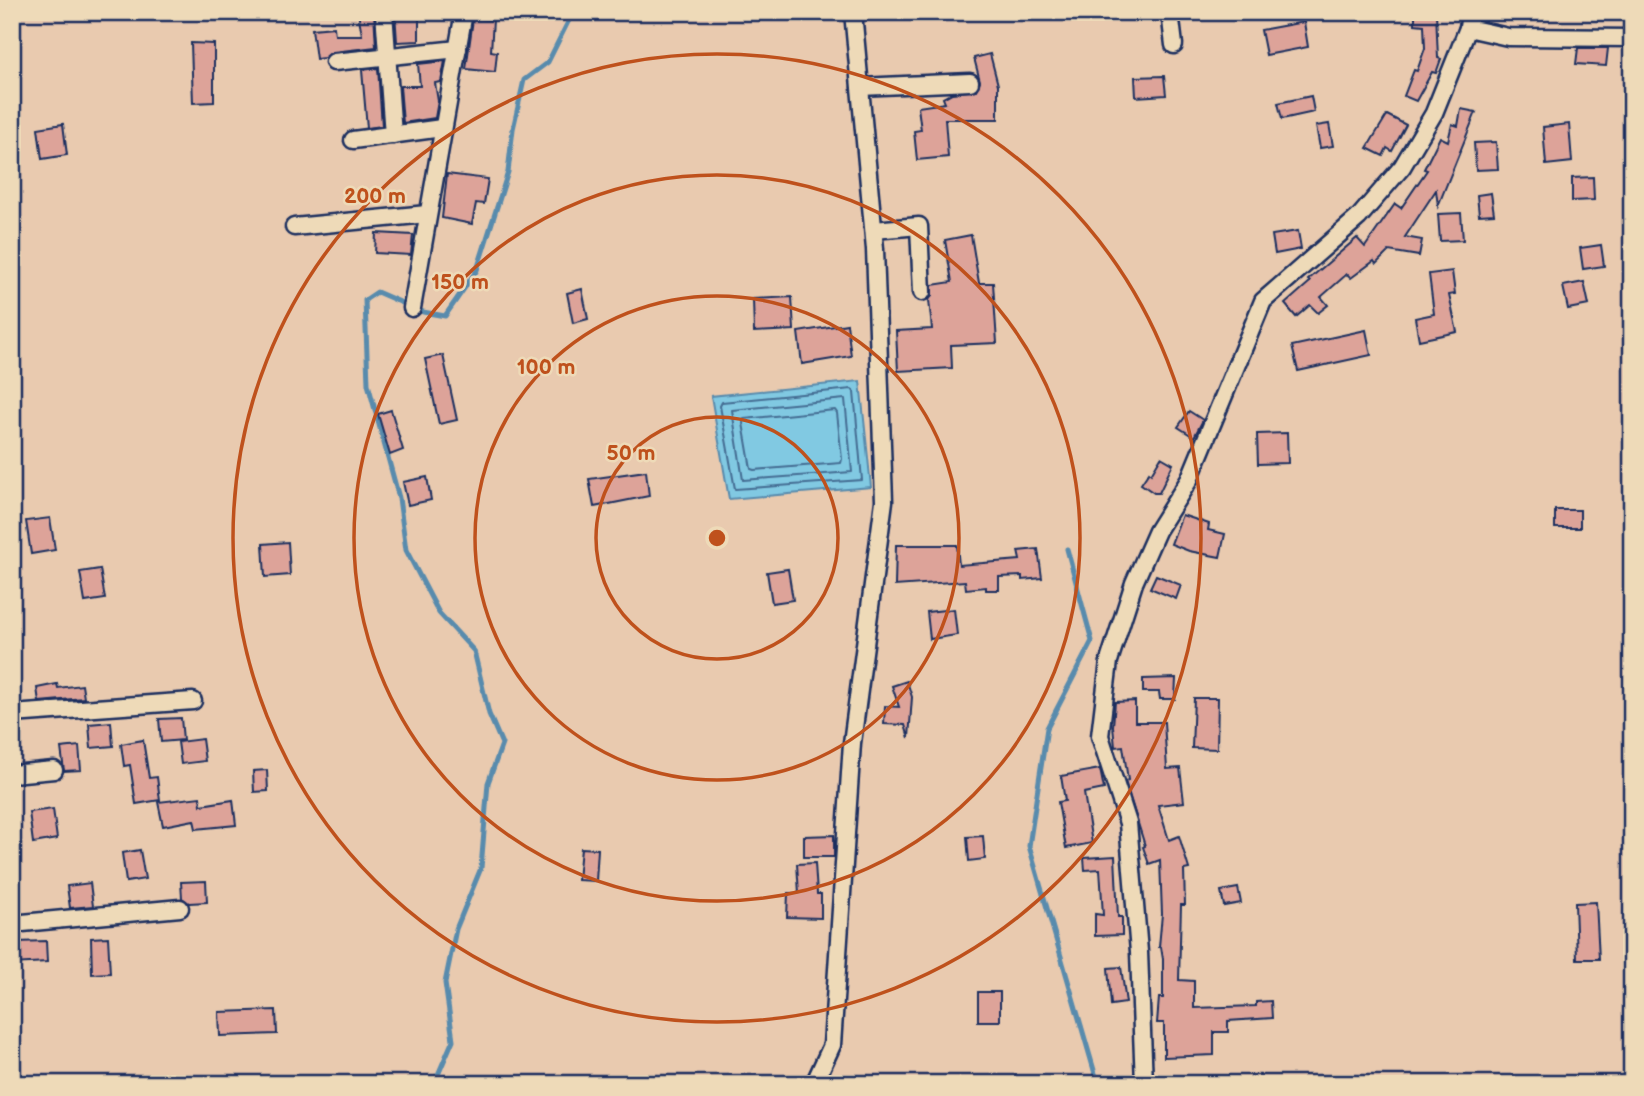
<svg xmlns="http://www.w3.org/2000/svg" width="1644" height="1096" font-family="'Balsamiq Sans',sans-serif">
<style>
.water{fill:#81c9e2;stroke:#588bad;stroke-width:2}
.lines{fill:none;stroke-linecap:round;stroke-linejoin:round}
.shore{stroke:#446d93;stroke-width:2}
.stream{stroke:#588bad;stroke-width:5}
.building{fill:#dda399;stroke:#1b2f5e;stroke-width:2}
.street-casing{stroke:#1b2f5e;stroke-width:21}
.street{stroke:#eedab8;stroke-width:16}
.ring{fill:none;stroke:#bf511c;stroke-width:3.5}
.centre{fill:#bf511c;stroke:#eedab8;stroke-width:3.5}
.ring-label{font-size:21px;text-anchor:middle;font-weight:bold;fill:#bf511c;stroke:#eedab8;stroke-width:5;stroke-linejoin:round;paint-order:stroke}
</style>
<rect width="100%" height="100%" fill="#e9caaf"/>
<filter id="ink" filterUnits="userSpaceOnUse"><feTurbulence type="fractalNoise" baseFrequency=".0143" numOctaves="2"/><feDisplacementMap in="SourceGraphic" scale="14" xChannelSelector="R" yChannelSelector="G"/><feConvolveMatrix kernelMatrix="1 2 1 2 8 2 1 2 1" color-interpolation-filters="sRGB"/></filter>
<g filter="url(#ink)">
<!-- water -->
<polygon class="water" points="860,381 871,487 729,499 711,396"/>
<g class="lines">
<!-- shore -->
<g class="shore">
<polygon points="852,389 854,392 862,480 735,489 720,406 722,402"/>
<polygon points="845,399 852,472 743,480 732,410"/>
<polygon points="835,410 837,413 842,459 841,463 754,470 751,469 743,423 744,419"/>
</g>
<!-- stream -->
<g class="stream">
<polyline points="1067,549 1092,641 1047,728 1029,846 1098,1084"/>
<polyline points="434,1084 453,1040 445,983 456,929 481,868 488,783 502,744 489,714 474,651 439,613 406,550 399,498 368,384 365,300 377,292 423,312 445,316 477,270 508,172 513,129 524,80 548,62 573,12"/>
</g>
</g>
<!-- building -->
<g class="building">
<polygon points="358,12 374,12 376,47 333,52 324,58 316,59 312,29 334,27 335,35 362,35"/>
<polygon points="395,12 419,12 419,41 397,42"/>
<polygon points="1415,12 1436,12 1438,58 1441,59 1436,73 1432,72 1416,101 1404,96 1414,70 1417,71 1425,48 1424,25 1415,24"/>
<polygon points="473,19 493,20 491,51 497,52 495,72 466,69"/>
<polygon points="1304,22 1308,47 1266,55 1261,30"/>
<polygon points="191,43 214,44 214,102 193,103"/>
<polygon points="1578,48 1608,48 1606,66 1576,64"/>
<polygon points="990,54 998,85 998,119 945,119 948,157 917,160 914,131 921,130 918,107 945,103 943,98 952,93 976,90 980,81 974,58"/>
<polygon points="445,61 441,82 435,83 438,101 435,118 403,123 400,86 420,86 418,64"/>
<polygon points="378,68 382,126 367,128 362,70"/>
<polygon points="1164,76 1166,95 1136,97 1135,77"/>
<polygon points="1311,96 1314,112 1282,119 1278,103"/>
<polygon points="1461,109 1476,112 1438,206 1436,190 1405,237 1422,240 1419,256 1389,251 1376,264 1374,261 1351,278 1347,274 1321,297 1328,305 1318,313 1310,305 1296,317 1285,304 1310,282 1308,280 1357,238 1365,247 1395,204 1401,208 1427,170 1424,169 1440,137 1448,141 1452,124 1458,126"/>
<polygon points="1387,115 1406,125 1392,151 1387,148 1383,156 1367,148"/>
<polygon points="63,124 67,155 42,159 38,128"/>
<polygon points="1329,124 1333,146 1320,148 1316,126"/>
<polygon points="1569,124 1572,162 1546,165 1543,127"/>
<polygon points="1496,142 1498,169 1476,170 1474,143"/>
<polygon points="447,174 488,179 484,204 476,203 472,224 442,218"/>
<polygon points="1593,177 1594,200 1572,201 1572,178"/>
<polygon points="1491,193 1494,214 1479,215 1477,195"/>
<polygon points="1461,213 1463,240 1440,241 1438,214"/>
<polygon points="1298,231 1301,249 1275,254 1272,235"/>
<polygon points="376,233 413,235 411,255 375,253"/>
<polygon points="971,235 979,283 993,283 997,343 951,345 952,368 898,371 896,331 932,329 929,300 932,296 932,285 952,282 945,240"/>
<polygon points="1601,245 1604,266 1583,269 1580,248"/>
<polygon points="1452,271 1455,294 1449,295 1457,332 1419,340 1415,318 1434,314 1429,274"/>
<polygon points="1584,282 1589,305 1568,309 1563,286"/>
<polygon points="582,289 588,319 573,323 567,293"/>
<polygon points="792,297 794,330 754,332 753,299"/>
<polygon points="847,324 851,356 802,364 798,332"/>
<polygon points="1366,330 1371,355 1298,371 1292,346"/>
<polygon points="443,355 457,420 439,424 425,359"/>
<polygon points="391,410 403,450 390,455 378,414"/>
<polygon points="1189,411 1203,420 1194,437 1178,427"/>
<polygon points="1287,433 1288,463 1258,464 1257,434"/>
<polygon points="1161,457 1173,464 1159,493 1154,493 1141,484 1149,472 1151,474"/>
<polygon points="646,471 649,496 594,507 589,479"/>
<polygon points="427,477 431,500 408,505 403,482"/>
<rect x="1555" y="510" width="25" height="18"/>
<polygon points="1182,515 1209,524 1208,530 1225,534 1220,557 1189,551 1171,544"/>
<polygon points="50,518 55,550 31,554 26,521"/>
<polygon points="288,542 290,575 265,577 263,544"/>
<polygon points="896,545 957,545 959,565 1020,560 1018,551 1038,549 1042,578 1022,580 1022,576 999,577 999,590 986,590 986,587 966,589 965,581 895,586"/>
<polygon points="100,569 105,599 85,602 80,572"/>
<polygon points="788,569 793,600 772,603 767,572"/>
<polygon points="1156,575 1181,585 1176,599 1150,588"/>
<polygon points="954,609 957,635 930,639 927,612"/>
<polygon points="1176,678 1175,699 1160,699 1159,692 1143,692 1143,679"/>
<polygon points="907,681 912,697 909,738 905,725 884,724 885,706 899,707 892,686"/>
<polygon points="57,684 58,688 82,685 84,698 39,702 37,688"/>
<polygon points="1194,698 1218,698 1217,749 1192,748"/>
<polygon points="1135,701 1135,722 1164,722 1167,769 1180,768 1184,802 1158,805 1169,840 1179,836 1189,869 1184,870 1185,905 1181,905 1179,980 1194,981 1194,1008 1256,1006 1256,1002 1271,1001 1272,1018 1228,1021 1228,1032 1214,1032 1214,1055 1164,1057 1164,1023 1157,1023 1159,998 1163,998 1163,959 1161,947 1159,947 1162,914 1160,860 1149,864 1143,847 1145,846 1125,781 1128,780 1123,746 1115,747 1113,726 1115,702"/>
<polygon points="181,718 183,740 161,742 159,719"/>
<polygon points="111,722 113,746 91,748 89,724"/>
<polygon points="202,739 205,761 181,764 178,742"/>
<polygon points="143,740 149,778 157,777 160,800 136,804 130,765 124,766 121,744"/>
<polygon points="79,746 81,770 64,771 61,748"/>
<polygon points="1100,769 1104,789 1084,793 1092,843 1066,848 1058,802 1065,801 1061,776"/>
<polygon points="267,770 268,791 254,792 253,771"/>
<polygon points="200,797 201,805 233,800 236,825 196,829 194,820 163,826 158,802"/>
<polygon points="53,809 57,839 33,843 29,812"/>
<polygon points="834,835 834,857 804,857 804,836"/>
<polygon points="983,836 985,859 969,861 967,837"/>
<polygon points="581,848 598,849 596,881 578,880"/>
<polygon points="140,850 145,879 126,882 122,853"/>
<polygon points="1115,856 1118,917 1122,917 1122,935 1095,936 1095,914 1103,915 1100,869 1085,870 1084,858"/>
<polygon points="815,863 817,894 821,894 821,918 787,917 788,893 799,893 797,864"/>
<polygon points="206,881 207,902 189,903 182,898 181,882"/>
<polygon points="90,883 93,906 70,908 67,886"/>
<polygon points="1238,888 1241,903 1224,906 1221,891"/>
<polygon points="1596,902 1599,959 1577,959 1575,903"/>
<polygon points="108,937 110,973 92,974 91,938"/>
<polygon points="46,941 47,962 12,964 12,946 18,946 17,942"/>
<polygon points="1121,967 1126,1003 1111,1005 1108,968"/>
<rect x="978" y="992" width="22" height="29"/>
<polygon points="276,1010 277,1034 220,1036 219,1012"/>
</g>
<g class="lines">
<!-- street casing -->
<g class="street-casing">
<g id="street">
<polyline points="384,12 393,135"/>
<polyline points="1170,12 1174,45"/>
<polyline points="1468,28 1508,37 1632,38"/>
<polyline points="334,62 458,49"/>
<polyline points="860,87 970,82"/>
<polyline points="353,140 442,128"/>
<polyline points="294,227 427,214"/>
<polyline points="874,230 919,226 922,292"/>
<polyline points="412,308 464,12"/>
<polyline points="12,714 193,701"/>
<polyline points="12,774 54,770"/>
<polyline points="12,924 180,908"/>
<polyline points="814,1084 832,1045 852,743 884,501 875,249 853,12"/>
<polyline points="1144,1084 1139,952 1128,823 1100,736 1109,661 1134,583 1157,531 1189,480 1263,301 1359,217 1402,167 1434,113 1468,28 1470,12"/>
</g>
</g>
<!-- street -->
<use href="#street" class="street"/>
</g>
</g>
<!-- distance rings -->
<g class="ring">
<circle cx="717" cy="538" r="121"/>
<circle cx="717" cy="538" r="242"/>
<circle cx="717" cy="538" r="363"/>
<circle cx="717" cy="538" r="484"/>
</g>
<circle cx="717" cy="538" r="10" class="centre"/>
<g class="ring-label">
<text x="375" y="203">200 m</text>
<text x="460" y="289">150 m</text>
<text x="546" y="374">100 m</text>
<text x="631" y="460">50 m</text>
</g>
<!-- margin -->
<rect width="1644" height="1096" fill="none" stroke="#eedab8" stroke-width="42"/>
<rect x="21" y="21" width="1602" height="1054" fill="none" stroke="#1b2f5e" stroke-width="2.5" filter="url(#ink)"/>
</svg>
